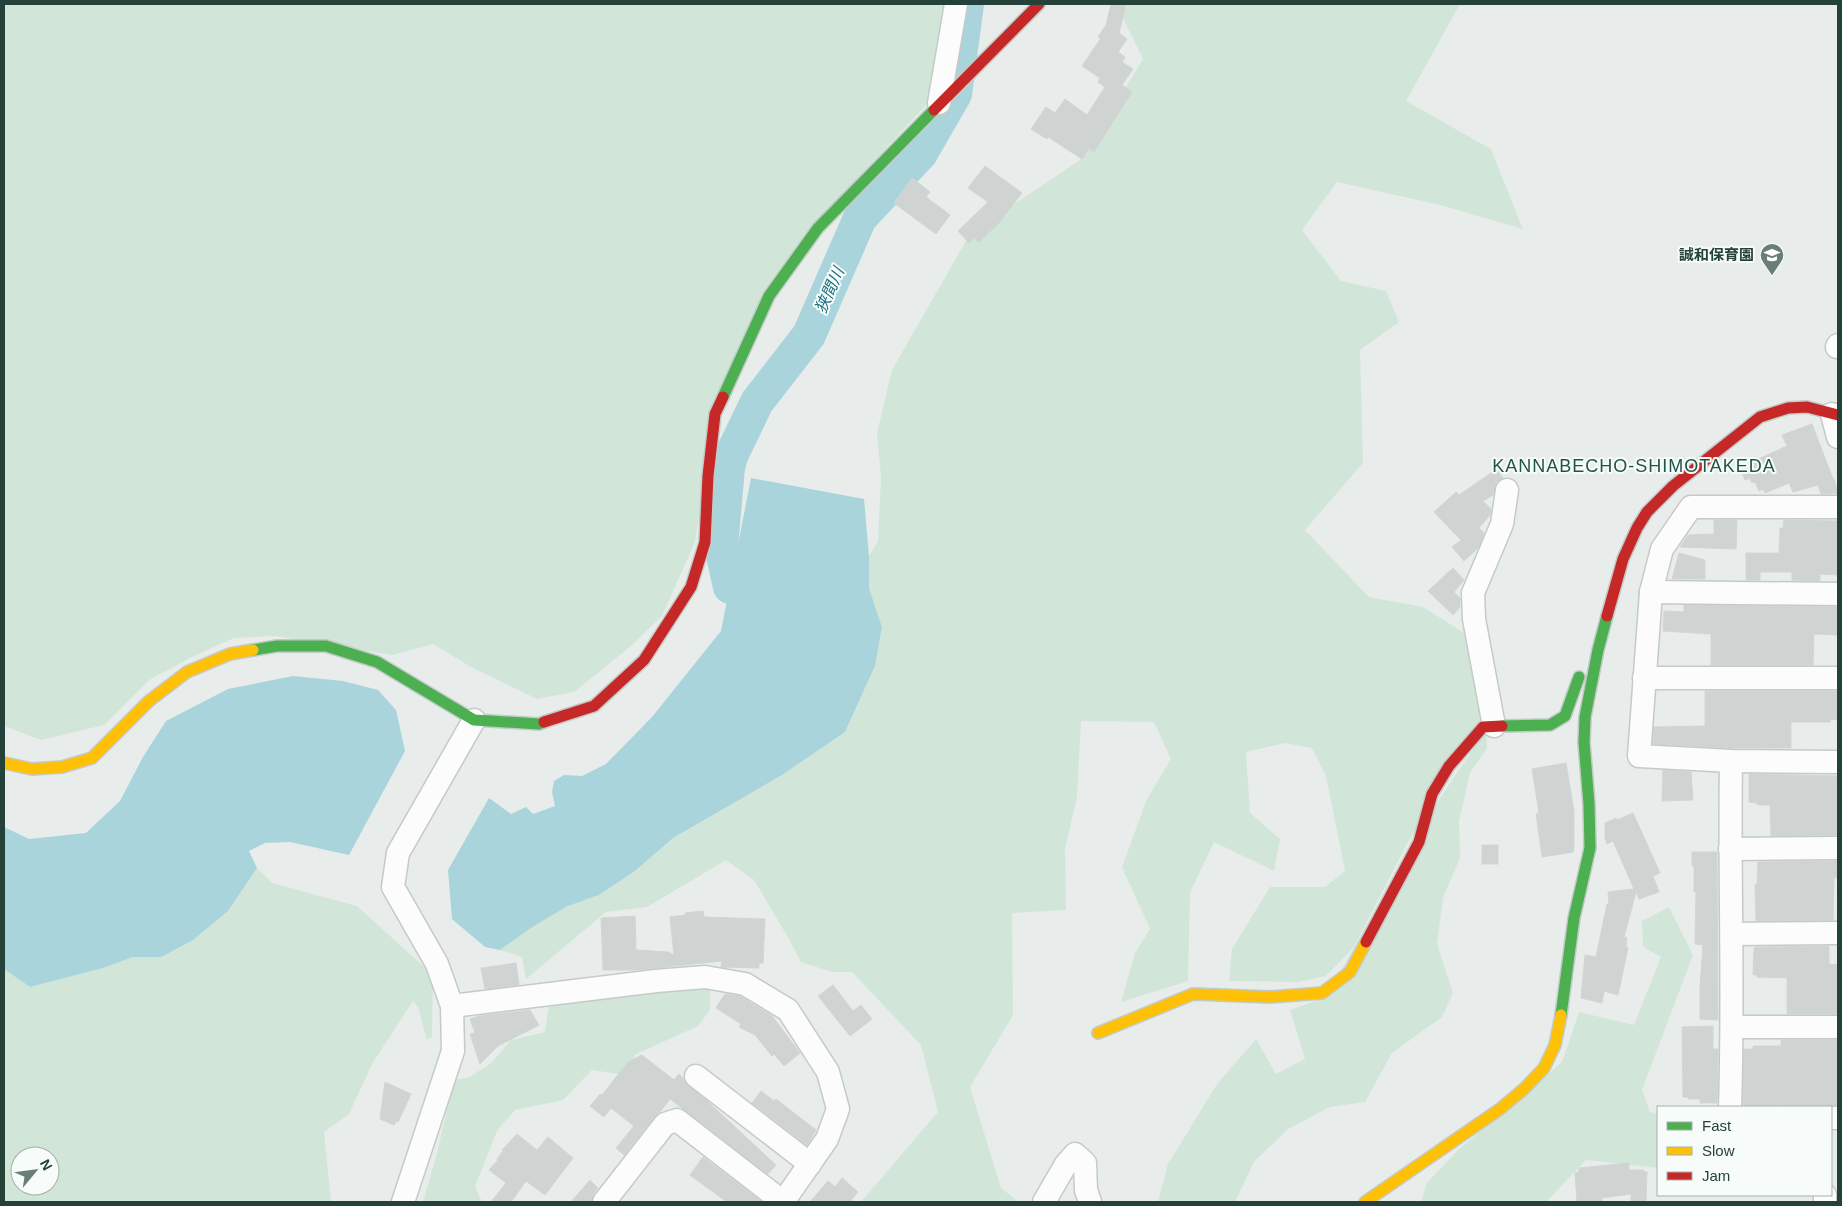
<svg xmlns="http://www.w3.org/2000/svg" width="1842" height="1206" font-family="Helvetica,'Noto Sans JP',sans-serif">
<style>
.green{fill:#d1e6d8;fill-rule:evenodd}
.water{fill:#a9d4db}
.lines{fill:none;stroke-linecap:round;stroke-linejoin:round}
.river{stroke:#a9d4db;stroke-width:34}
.building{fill:#cfd4d2;stroke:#d1d6d4}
.street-casing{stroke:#c5cac8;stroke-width:25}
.fast-casing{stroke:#c3cbc8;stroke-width:14}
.slow-casing{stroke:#c3cbc8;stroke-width:14}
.jam-casing{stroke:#c3cbc8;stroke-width:14}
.street{stroke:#fcfcfc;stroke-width:22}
.fast{stroke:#4caf50;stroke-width:11}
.slow{stroke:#ffc107;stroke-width:11}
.jam{stroke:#c62828;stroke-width:11}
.labels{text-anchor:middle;stroke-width:4;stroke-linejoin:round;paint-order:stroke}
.poi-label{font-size:15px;font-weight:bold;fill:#24423a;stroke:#f7fbf9;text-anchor:end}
.water-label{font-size:16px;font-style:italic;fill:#1c6f80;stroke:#f7fbf9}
.quarter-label{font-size:18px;letter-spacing:1px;fill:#1f5548;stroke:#f7fbf9}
</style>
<rect width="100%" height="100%" fill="#e8edeb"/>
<!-- green -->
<g class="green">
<polygon points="4,4 947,4 931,100 817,221 716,405 695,542 662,616 631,646 574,692 537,699 471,667 433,644 392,655 275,636 234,638 192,657 149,680 104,725 41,740 4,726"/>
<polygon points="1116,4 1460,4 1406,101 1491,149 1523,229 1440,205 1337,182 1302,230 1341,281 1386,291 1399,322 1360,350 1363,463 1305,530 1369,597 1423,607 1469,636 1485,716 1407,844 1354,947 1326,976 1298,982 1229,981 1232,949 1270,887 1325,887 1345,871 1326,776 1312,748 1285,743 1246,752 1250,813 1280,839 1274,871 1214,842 1190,893 1188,981 1121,1002 1135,953 1150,929 1122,867 1147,799 1171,759 1154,722 1081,721 1077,797 1065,849 1066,910 1012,913 1013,1015 970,1087 1001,1188 1019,1202 861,1202 938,1112 921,1045 852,972 832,972 801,962 789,939 754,880 726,860 647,907 606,912 526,979 522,957 500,950 534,926 568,906 599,895 635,871 673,838 782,775 845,732 875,666 882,627 869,588 869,556 878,541 881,477 877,433 892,370 970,234 1083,158 1143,59"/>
<polygon points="1486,730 1487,748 1470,773 1459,821 1460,858 1443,898 1437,944 1453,993 1442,1017 1392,1053 1365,1102 1330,1107 1288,1129 1254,1162 1235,1202 1158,1202 1168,1164 1217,1084 1256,1039 1276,1074 1305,1059 1290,1010 1326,997 1436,804"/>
<path d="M257 868 272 883 357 906 433 975 432 1037 427 1040 418 1007 413 1001 372 1064 349 1114 324 1132 331 1202H4V969L30 987 103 968 133 957H161L228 911ZM20 1156H50V1186H20Z"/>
<polygon points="1669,907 1693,955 1642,1090 1650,1112 1658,1114 1658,1168 1586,1160 1546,1202 1421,1202 1427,1183 1456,1152 1562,1062 1579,1012 1634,1025 1661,957 1643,947 1642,921"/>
<polygon points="684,986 710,988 710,1010 698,1026 634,1055 631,1076 592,1070 563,1100 515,1110 497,1131 475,1186 482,1202 423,1202 436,1157 454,1080 470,1077 491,1063 511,1040 545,1032 549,1005 650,994"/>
</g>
<!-- water -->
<g class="water">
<polygon points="751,478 864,499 869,556 869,588 882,627 875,666 845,732 782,775 673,838 635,871 599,895 568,906 534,926 500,950 485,947 452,919 448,870 489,798 511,814 526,807 533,814 555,806 552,792 554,781 564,775 582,776 606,764 652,717 721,631"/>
<polygon points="293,676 343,681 378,690 396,710 405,751 349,855 290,842 265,843 249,851 257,868 228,911 193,940 161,957 133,957 103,968 30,987 4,969 4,827 29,839 86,833 120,801 143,757 166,721 228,689"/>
</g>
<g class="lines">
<!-- river -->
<polyline class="river" points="730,587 721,546 728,468 731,456 757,402 809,335 860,218 921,153 955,94 967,4"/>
</g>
<!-- building -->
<g class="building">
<polygon points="1111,4 1126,4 1119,33 1127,39 1118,52 1125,57 1122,62 1133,69 1122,85 1132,92 1094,152 1089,148 1082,159 1048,137 1047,139 1031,129 1046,107 1055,113 1065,99 1087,115 1105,87 1098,82 1100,78 1082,66 1101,38 1098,37 1106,25"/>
<polygon points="985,166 1022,193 999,223 979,242 974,238 969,243 958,231 988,202 968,188"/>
<polygon points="912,178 930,192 926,197 950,215 936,234 894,203"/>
<polygon points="1812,424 1833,479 1834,479 1838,493 1821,494 1818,485 1793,492 1789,483 1765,493 1763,489 1759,491 1755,482 1752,483 1750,478 1745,480 1740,467 1787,446 1782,435"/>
<polygon points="1497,469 1503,478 1496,482 1493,495 1483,501 1491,509 1490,515 1479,528 1484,533 1478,548 1464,561 1452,547 1461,540 1434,512 1456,492 1459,495"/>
<polygon points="1714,520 1737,520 1736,549 1680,547 1688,535 1714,534"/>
<polygon points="1784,520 1838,521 1838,575 1820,574 1820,581 1792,580 1792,572 1760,572 1760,580 1746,580 1746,553 1779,553 1780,528 1783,528"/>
<polygon points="1679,553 1705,560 1705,579 1672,579"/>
<polygon points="1453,568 1464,580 1454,592 1460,598 1460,607 1453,615 1428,591"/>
<polygon points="1684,605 1838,607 1837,635 1814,634 1813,665 1711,665 1711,634 1663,631 1664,611 1684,612"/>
<polygon points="1705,691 1838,691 1838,720 1831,719 1830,722 1791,722 1791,748 1731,748 1653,744 1654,727 1705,726"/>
<polygon points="1566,763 1574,811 1574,846 1573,852 1542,857 1536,814 1539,813 1532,769"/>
<polygon points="1663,770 1691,772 1693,800 1662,801"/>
<polygon points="1749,774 1838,776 1838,835 1771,836 1770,805 1757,805 1757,803 1749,802"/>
<polygon points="1633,813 1660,873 1653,876 1659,892 1639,899 1636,892 1624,937 1627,938 1626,947 1628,948 1618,995 1604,991 1602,1003 1581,998 1585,955 1596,957 1607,904 1609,904 1608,892 1634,889 1613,841 1607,844 1605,839 1605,823 1616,818 1617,820"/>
<rect x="1482" y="845" width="16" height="19"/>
<polygon points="1692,852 1717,852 1718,1020 1700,1019 1700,987 1703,945 1695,944 1696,892 1694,892 1694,866 1692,866"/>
<polygon points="1838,861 1838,878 1834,877 1833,920 1756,921 1755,884 1757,884 1758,862"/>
<polygon points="703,911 704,917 765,919 763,963 759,963 759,968 721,967 722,961 637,970 603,970 601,918 635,916 636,950 668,952 674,955 670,917 685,915 685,913"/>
<polygon points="1829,946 1829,964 1838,965 1838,1014 1787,1014 1787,978 1757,977 1757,975 1753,975 1754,948 1756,947"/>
<polygon points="516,963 519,985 485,989 481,968"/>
<polygon points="833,985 853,1011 861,1005 872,1019 850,1036 818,996"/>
<polygon points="725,994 740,996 772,1016 800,1053 784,1066 774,1054 772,1056 755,1035 739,1027 741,1024 716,1008"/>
<polygon points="530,1010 539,1025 498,1046 480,1064 470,1034 475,1033 470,1019 479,1016"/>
<polygon points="1713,1026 1713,1049 1718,1049 1717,1103 1700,1103 1700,1099 1688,1099 1688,1097 1683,1097 1682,1027"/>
<polygon points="1781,1040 1838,1040 1838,1105 1824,1107 1786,1107 1786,1105 1743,1106 1744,1049 1753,1049 1753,1046 1781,1046"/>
<polygon points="642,1055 674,1080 679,1074 683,1078 688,1086 706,1100 776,1165 768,1174 670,1099 660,1112 655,1116 624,1155 616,1148 634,1126 611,1108 604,1117 590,1106 600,1094 602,1095 628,1062"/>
<polygon points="385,1082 411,1094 398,1122 396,1121 394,1125 380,1119"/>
<polygon points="761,1091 774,1101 776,1099 816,1130 807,1145 752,1103"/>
<polygon points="517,1134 537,1150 548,1137 573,1158 545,1195 526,1181 511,1202 491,1202 506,1183 489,1170 498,1160 497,1159 503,1151 502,1150"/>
<polygon points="703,1157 762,1202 727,1202 690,1175"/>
<polygon points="1629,1163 1629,1170 1644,1170 1644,1172 1647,1172 1646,1202 1631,1202 1631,1194 1602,1198 1602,1202 1577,1201 1575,1173 1579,1172 1579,1168"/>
<polygon points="842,1178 858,1192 851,1200 854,1202 810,1202 828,1181 835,1187"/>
<polygon points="590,1180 598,1188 593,1194 591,1202 571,1202"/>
</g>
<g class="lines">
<!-- street casing -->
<g class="street-casing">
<g id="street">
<polyline points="939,103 956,4"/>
<polyline points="1837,347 1838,345"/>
<polyline points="1832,414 1838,437"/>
<polyline points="1838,507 1691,507 1662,549 1651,592 1639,756 1731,761 1838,762"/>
<polyline points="1651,592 1838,594"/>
<polyline points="1644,678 1838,678"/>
<polyline points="1494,726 1474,619 1473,593 1502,524 1507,490"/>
<polyline points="1730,849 1838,848"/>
<polyline points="1732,934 1838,933"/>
<polyline points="452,1006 656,981 705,977 745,984 788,1010 828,1072 838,1109 827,1139 783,1202"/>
<polyline points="1733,1027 1838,1027"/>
<polyline points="696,1076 810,1164"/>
<path d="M1730 1107C1734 992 1729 877 1731 761"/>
<polyline points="1831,1118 1838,1118"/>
<polyline points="1825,1195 1825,1202"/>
<polyline points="403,1202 453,1051 452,1006 437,964 393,887 398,853 474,720"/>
<polyline points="604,1202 665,1124 677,1120 783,1202"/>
<polyline points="1044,1202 1066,1164 1075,1154 1085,1163 1086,1190 1090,1202"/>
</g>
</g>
<!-- fast casing -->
<g class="fast-casing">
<g id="fast">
<polyline points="723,397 769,296 818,228 934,110"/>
<polyline points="253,650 277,646 326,646 377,662 474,720 539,724 544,722"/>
<polyline points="1502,726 1550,725 1565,716 1579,677"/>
<polyline points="1561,1015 1574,918 1590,848 1589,804 1584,742 1585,717 1598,650 1607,616"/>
</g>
</g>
<!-- slow casing -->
<g class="slow-casing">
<g id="slow">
<polyline points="4,763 32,769 62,767 92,758 149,701 187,672 230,654 253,650"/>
<polyline points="1098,1033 1193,994 1270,997 1322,993 1350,972 1366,942"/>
<polyline points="1365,1202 1500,1109 1525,1088 1544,1068 1555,1045 1561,1015"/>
</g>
</g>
<!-- jam casing -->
<g class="jam-casing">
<g id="jam">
<polyline points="934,110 1039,4"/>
<polyline points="1607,616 1623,559 1637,528 1647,512 1673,486 1760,417 1788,408 1807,407 1838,415"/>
<polyline points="544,722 594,706 644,660 691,587 705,542 708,476 715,414 723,397"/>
<polyline points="1366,942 1419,842 1432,794 1449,766 1483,727 1502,726"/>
</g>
</g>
<!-- street -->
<use href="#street" class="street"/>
<!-- fast -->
<use href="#fast" class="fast"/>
<!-- slow -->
<use href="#slow" class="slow"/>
<!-- jam -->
<use href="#jam" class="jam"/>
</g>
<!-- icons -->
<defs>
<g id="school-pin" transform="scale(1.25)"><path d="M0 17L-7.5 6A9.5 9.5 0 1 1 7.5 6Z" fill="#697e78" stroke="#f7fbf9"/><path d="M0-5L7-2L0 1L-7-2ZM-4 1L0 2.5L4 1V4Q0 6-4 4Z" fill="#fff"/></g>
</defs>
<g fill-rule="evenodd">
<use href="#school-pin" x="1772" y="255"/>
</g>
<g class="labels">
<!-- poi labels -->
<g class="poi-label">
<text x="1754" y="260">誠和保育園</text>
</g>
<!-- water labels -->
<g class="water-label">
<text transform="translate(829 290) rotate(-66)" y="6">狭間川</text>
</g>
<!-- quarter labels -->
<g class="quarter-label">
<text x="1634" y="472">KANNABECHO-SHIMOTAKEDA</text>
</g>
</g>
<!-- border -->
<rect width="1842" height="1206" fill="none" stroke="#24423a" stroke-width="10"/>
<!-- legend -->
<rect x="1657" y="1106" width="175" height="90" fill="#f7fbf9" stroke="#a3b1ad"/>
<rect x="1667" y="1122" width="25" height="8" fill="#4caf50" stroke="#a3b1ad"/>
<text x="1702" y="1131" font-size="15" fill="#24423a">Fast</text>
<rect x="1667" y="1147" width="25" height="8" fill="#ffc107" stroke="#a3b1ad"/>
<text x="1702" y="1156" font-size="15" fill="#24423a">Slow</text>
<rect x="1667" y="1172" width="25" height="8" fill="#c62828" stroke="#a3b1ad"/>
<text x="1702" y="1181" font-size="15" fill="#24423a">Jam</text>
<!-- north arrow -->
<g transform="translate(35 1171) rotate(61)"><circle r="24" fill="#f7fbf9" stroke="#a3b1ad"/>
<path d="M0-4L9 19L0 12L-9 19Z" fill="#697e78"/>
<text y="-8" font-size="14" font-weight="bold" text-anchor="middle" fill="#24423a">N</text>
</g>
</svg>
